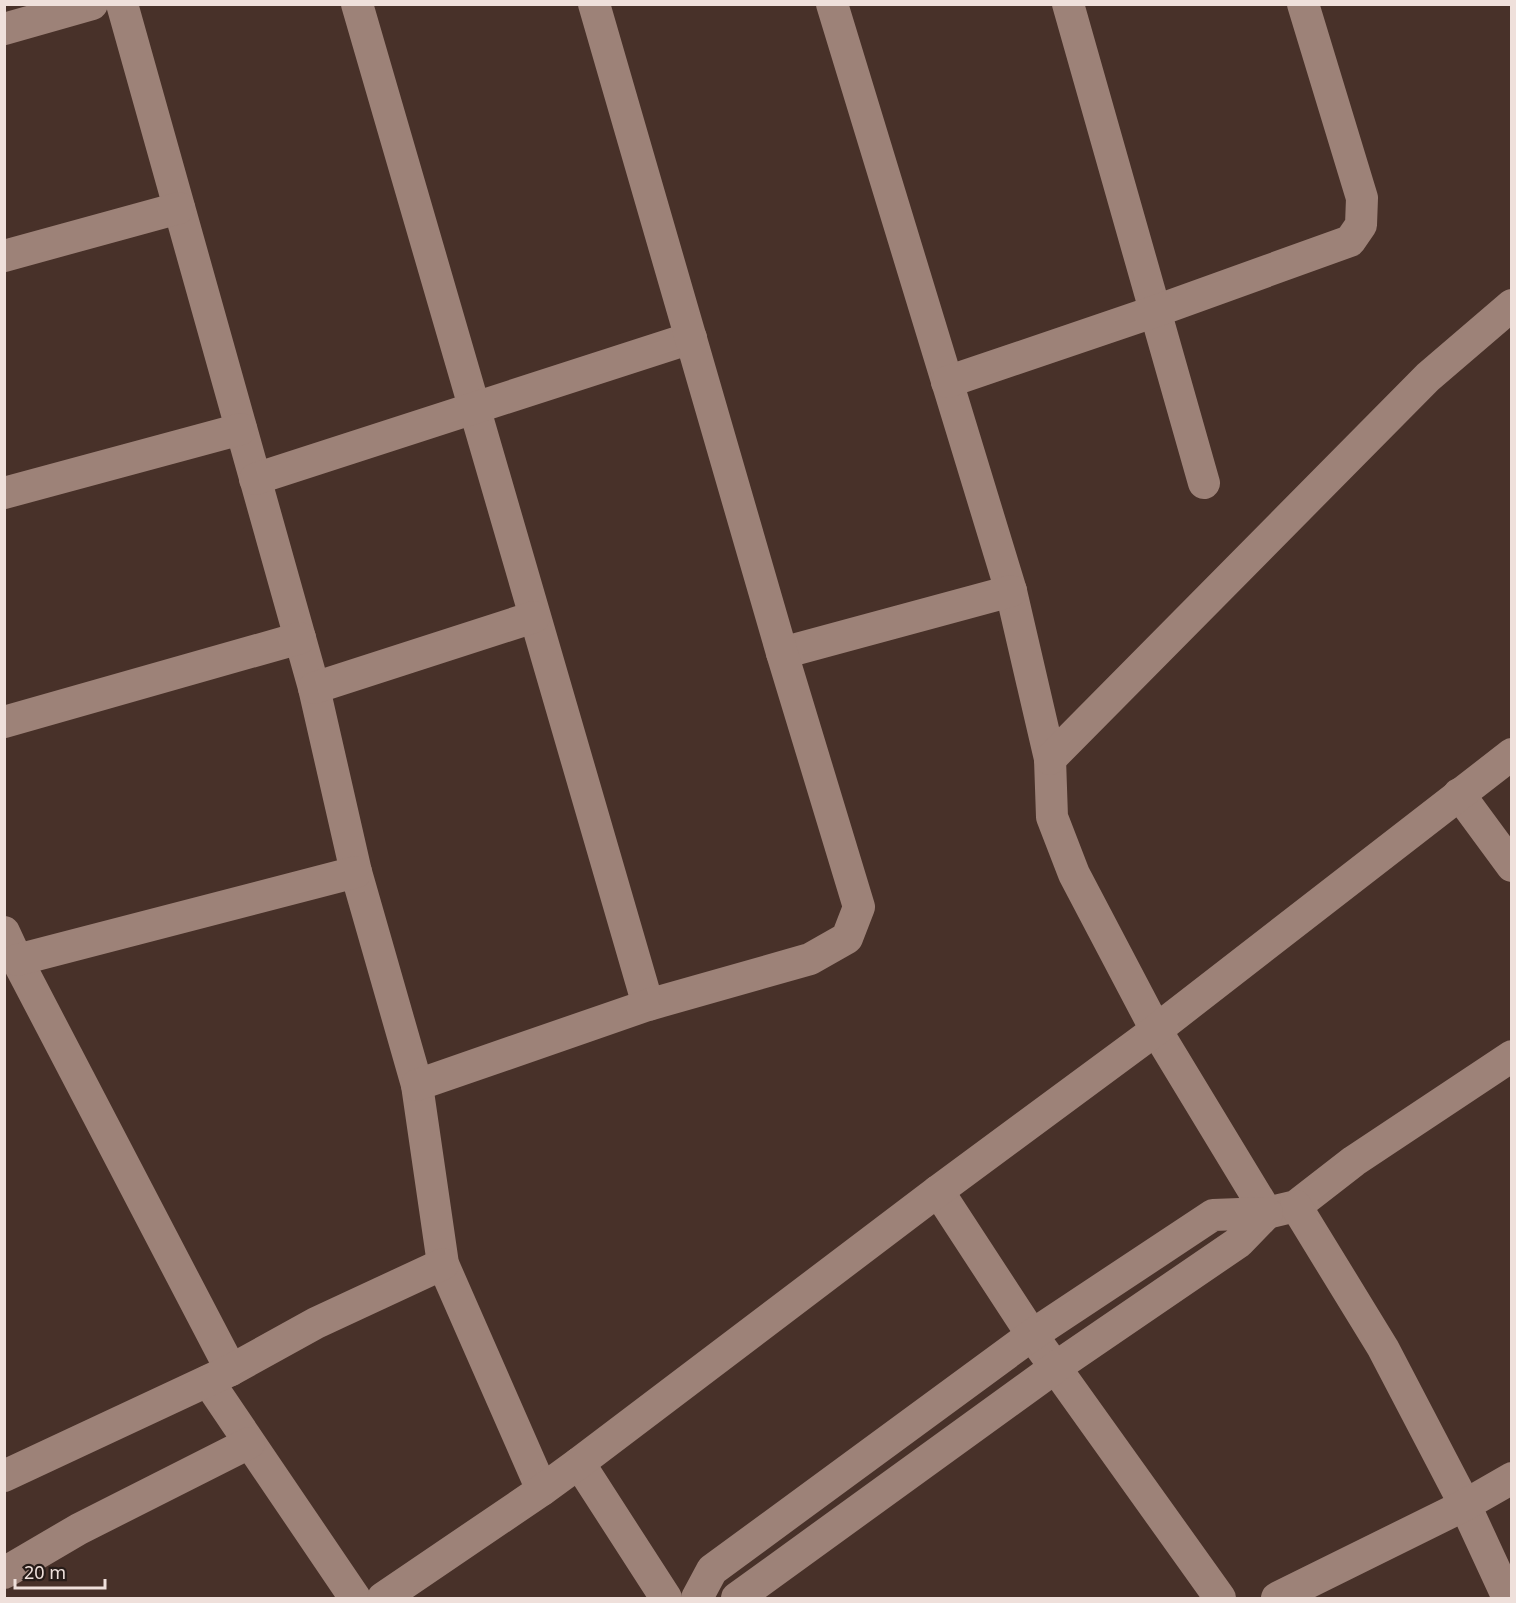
<svg xmlns="http://www.w3.org/2000/svg" width="1516" height="1603" font-family="'Noto Sans',sans-serif">
<style>
.lines{fill:none;stroke-linecap:round;stroke-linejoin:round}
.minor{stroke:#9d8278;stroke-width:32}
</style>
<rect width="100%" height="100%" fill="#483129"/>
<g class="lines">
<!-- minor -->
<g class="minor">
<polyline points="122,4 314,688 356,872 417,1085 443,1264 542,1490"/>
<polyline points="357,4 648,1005"/>
<polyline points="832,4 1011,591 1050,759 1052,817 1074,874 1156,1030 1267,1213 1296,1206 1354,1161 1512,1056"/>
<polyline points="1068,4 1204,483"/>
<polyline points="4,29 92,4"/>
<polyline points="4,256 179,208"/>
<polyline points="947,382 1156,311 1350,241 1361,225 1362,198 1303,4"/>
<polyline points="255,479 691,338"/>
<polyline points="4,493 241,429"/>
<polyline points="782,653 1011,591"/>
<polyline points="314,688 534,617"/>
<polyline points="4,722 300,638"/>
<polyline points="1050,759 1428,377 1512,305"/>
<polyline points="1459,794 1512,866"/>
<polyline points="4,932 17,960 231,1370"/>
<polyline points="17,960 356,872"/>
<polyline points="417,1085 648,1005 810,959 847,938 859,907 782,653 594,4"/>
<polyline points="938,1191 1032,1335 1220,1598"/>
<polyline points="1296,1206 1383,1348 1465,1505 1508,1598"/>
<polyline points="208,1381 355,1598"/>
<polyline points="579,1463 666,1598"/>
<polyline points="4,1476 231,1370 316,1323 443,1264"/>
<polyline points="4,1573 79,1529 249,1443"/>
<polyline points="383,1598 542,1490 579,1463 938,1191 1156,1030 1512,754"/>
<polyline points="697,1598 712,1570 1032,1335 1213,1215 1267,1213 1239,1242 1056,1367 737,1598"/>
<polyline points="1277,1598 1465,1505 1512,1478"/>
</g>
</g>
<!-- border -->
<rect width="1516" height="1603" fill="none" stroke="#efe0db" stroke-width="12"/>
<!-- scale -->
<path d="M15 1579v9h90v-9" fill="none" stroke="#efe0db" stroke-width="3"/>
<text x="24" y="1579" font-size="18" fill="#efe0db" stroke="#271c18" stroke-width="4.5" paint-order="stroke">20 m</text>
</svg>
